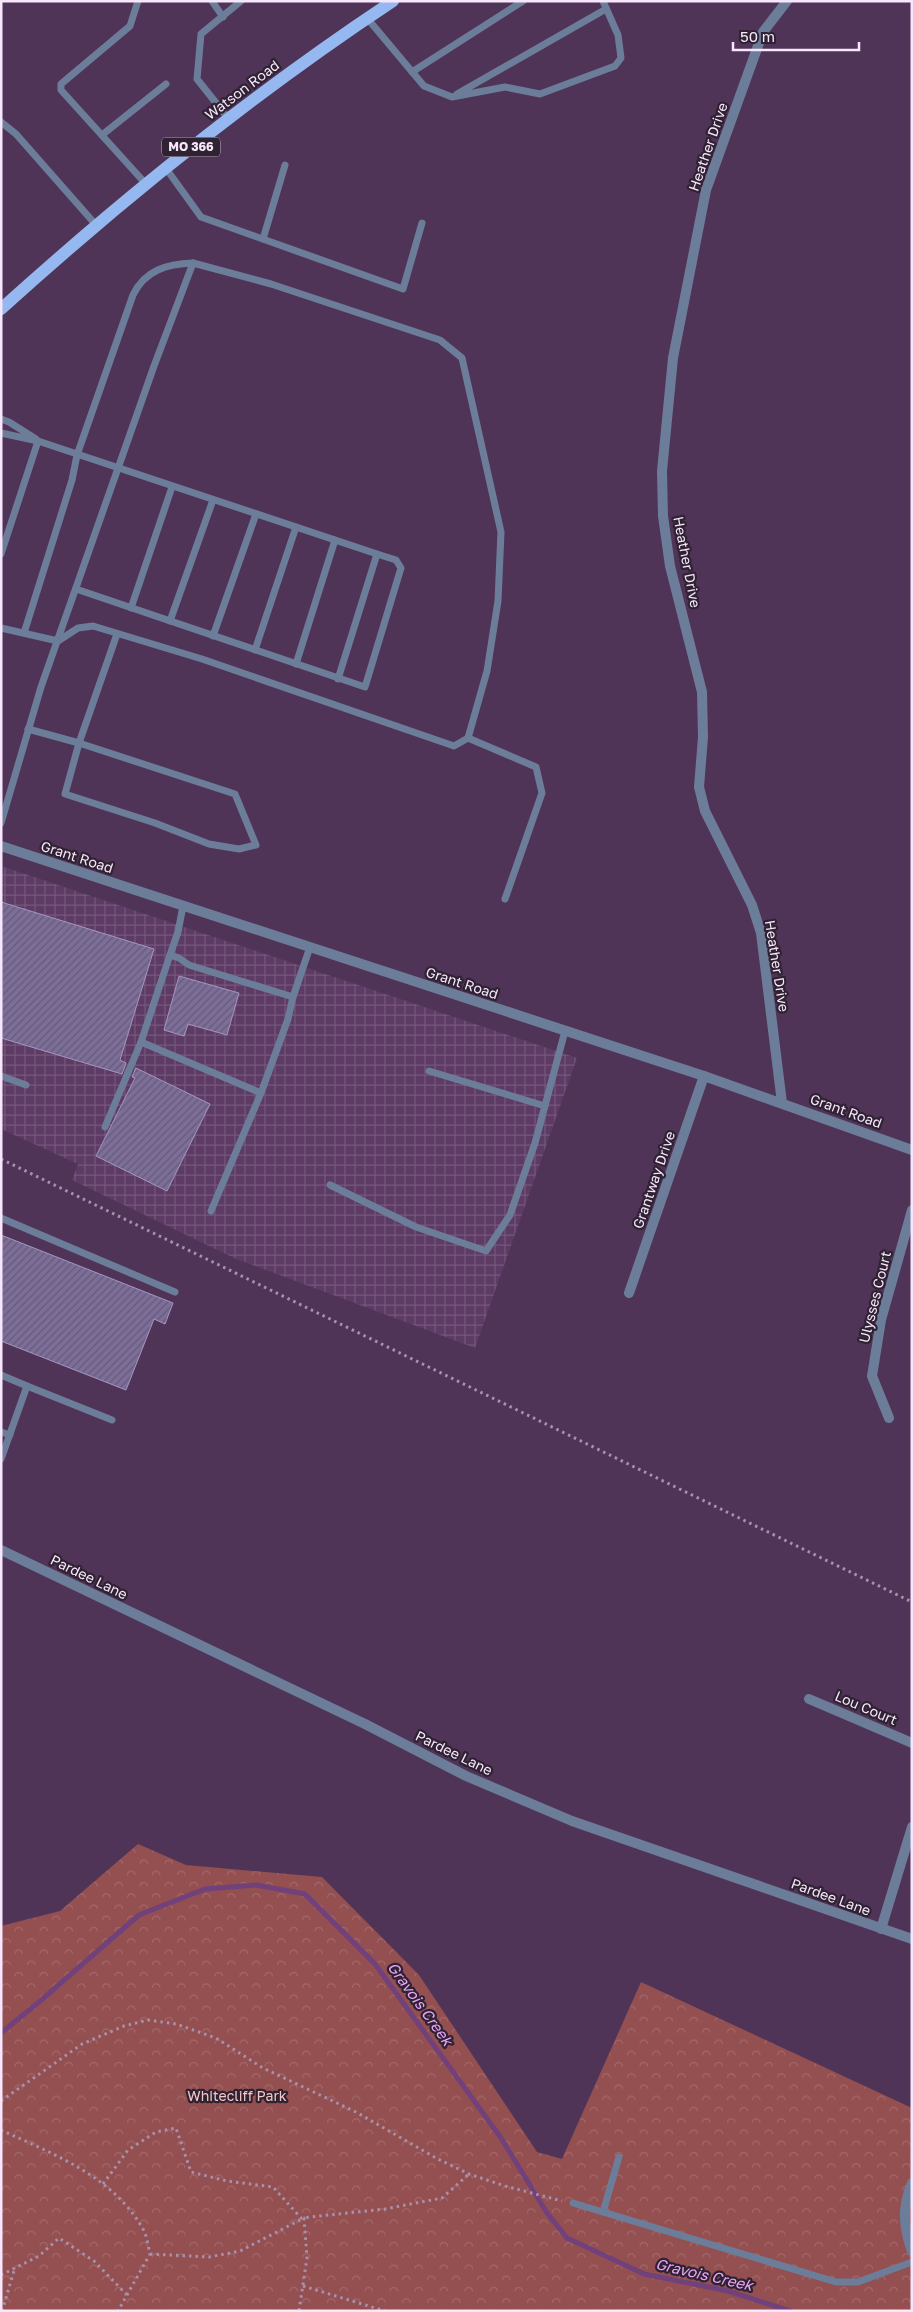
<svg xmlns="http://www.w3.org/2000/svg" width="913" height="2312" font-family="'Golos Text',sans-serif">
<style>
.industrial{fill:url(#industrial-grid)}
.forest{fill:url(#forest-crowns)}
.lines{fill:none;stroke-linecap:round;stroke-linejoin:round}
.stream{stroke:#71417c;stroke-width:5}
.building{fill:url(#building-hatch);stroke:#a596c4}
.path{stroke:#a791ac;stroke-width:3;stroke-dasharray:2.5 4;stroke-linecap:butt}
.service{stroke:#6c7d9a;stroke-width:7}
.minor{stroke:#6c7d9a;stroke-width:10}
.tertiary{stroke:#6c7d9a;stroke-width:10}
.primary{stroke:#95b8f1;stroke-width:12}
.labels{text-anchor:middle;stroke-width:4.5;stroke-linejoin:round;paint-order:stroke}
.shield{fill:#2f2232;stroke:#bcacbf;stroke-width:1}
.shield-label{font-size:12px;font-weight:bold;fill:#f8e7fc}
.street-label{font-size:14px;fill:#f8e7fc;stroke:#2f2232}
.park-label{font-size:14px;fill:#f6c6c5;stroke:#2f2232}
.water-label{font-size:15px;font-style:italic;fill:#eaa5fa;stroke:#2f2232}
</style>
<defs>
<pattern id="industrial-grid" width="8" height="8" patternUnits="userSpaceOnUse" patternTransform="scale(1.25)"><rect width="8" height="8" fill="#5d3b64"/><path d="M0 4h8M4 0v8" fill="none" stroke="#75577b"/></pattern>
<pattern id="forest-crowns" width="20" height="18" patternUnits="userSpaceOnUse" patternTransform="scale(1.25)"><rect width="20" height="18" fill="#944f50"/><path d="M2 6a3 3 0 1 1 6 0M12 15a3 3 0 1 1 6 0" fill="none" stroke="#a4686a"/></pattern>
<pattern id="building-hatch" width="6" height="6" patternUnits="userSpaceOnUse" patternTransform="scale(1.25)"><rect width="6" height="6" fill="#7c6d99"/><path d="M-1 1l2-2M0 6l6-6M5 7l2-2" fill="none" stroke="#665b76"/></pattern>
</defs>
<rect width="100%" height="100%" fill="#503457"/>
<!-- industrial -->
<polygon class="industrial" points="1,866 577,1058 475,1348 234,1258 72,1180 78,1164 1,1129"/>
<!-- forest -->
<polygon class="forest" points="138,1844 186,1865 322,1877 419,1975 537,2152 562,2159 641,1982 912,2108 912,2311 1,2311 1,1926 60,1911"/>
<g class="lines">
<!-- stream -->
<polyline class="stream" points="1,2033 39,2002 139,1915 205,1889 256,1885 305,1894 375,1964 501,2138 547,2213 567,2238 644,2274 728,2291 790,2311"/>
</g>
<!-- building -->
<g class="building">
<polygon points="1,902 154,949 120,1060 126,1063 122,1074 1,1038"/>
<polygon points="179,976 239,993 227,1035 188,1024 184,1036 164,1030"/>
<polygon points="136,1068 210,1104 167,1191 96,1156 135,1078 132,1077"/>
<polygon points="1,1235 173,1303 165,1324 154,1319 126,1390 1,1341"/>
</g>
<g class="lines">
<!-- path -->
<g class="path">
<polyline points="1,1159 912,1602"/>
<polyline points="1,2101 82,2044 124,2026 148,2020 176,2024 216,2038 263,2068 356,2112 436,2158 469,2174 505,2186 562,2201"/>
<path d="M1 2130C53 2154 113 2176 143 2229 147 2236 148 2246 150 2254L118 2311"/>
<polyline points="103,2184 128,2150 156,2132 176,2128 191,2172 227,2181 273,2187 301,2218 385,2209 442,2198 469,2174"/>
<polyline points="150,2254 209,2257 240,2251 304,2218 307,2258 299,2311"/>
<polyline points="1,2275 39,2256 59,2238 94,2261 127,2295"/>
<polyline points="303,2286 385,2311"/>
<polyline points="2,2311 14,2271"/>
</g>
<!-- service -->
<g class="service">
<polyline points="138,1 130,26 61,84 61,90 145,183"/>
<polyline points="212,1 223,17"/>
<polyline points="367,18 424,86 452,97 505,87 540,94 615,66 621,58 618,35 603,1"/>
<polyline points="412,72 523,1"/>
<polyline points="457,94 606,9"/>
<polyline points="228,118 197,79 201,34 241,1"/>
<polyline points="1,122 16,134 96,225"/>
<polyline points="102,135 166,84"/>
<polyline points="165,167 201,217 403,289 422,223"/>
<polyline points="263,239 285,165"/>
<polyline points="1,419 9,422 36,439"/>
<polyline points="1,433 38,441 377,554 396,560 401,568 365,687 76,589"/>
<polyline points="1,554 38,441"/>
<polyline points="131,608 172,487"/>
<polyline points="170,621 213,500"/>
<polyline points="1,628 58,641 78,628 93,626 202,659 454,746 468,738"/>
<path d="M24 633 72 480 77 455 133 295C145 270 167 264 193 263"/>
<polyline points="213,636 256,514"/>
<polyline points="255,650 296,527"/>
<polyline points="296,664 335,540"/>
<polyline points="338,679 377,554"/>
<polyline points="28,729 79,743 117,634"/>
<polygon points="79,743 235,794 256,845 239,849 209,844 155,823 65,794"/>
<polyline points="1,823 41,687 154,366 193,263 271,284 440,340 462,358 501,532 498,601 487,671 468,738 536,767 542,793 505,899"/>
<polyline points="183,906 178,932 170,955 179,958 189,965 293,997 310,947"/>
<polyline points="141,1042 261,1093 211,1211"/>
<polyline points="429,1071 545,1106"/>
<polyline points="1,1076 26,1085"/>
<polyline points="261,1093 288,1019 293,997"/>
<polyline points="105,1127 141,1042 170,955"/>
<polyline points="330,1185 416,1227 486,1251 510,1215 535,1143 565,1031"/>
<polyline points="1,1218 175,1292"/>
<polyline points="1,1375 27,1386"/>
<polyline points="1,1432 10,1435"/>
<polyline points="1,1459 27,1386 112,1420"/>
<polyline points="573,2203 836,2282 858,2282 912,2262"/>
<polyline points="603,2212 619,2157"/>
</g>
<!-- minor -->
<g class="minor">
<polyline points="782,1103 761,933 752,905 705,811 699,787 703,737 702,692 670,566 663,516 662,471 673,358 706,190 763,32 787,1"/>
<polyline points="629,1293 704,1076"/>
<polyline points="889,1418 872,1376 881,1320 912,1210"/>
<polyline points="1,1550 365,1724 466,1776 572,1821 912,1939"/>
<polyline points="809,1699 912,1743"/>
<polyline points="881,1929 912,1827"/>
<path d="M912 2183C902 2207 903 2227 912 2251"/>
</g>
<!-- tertiary -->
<polyline class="tertiary" points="1,846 704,1076 912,1150"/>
<!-- primary -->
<path class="primary" d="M1 309C125 197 254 93 393 1"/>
</g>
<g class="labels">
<!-- shield labels -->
<rect class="shield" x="162" y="137.5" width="58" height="19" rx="4"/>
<g class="shield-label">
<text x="191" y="151">MO 366</text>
</g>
<!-- street labels -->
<g class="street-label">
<text transform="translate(242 90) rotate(-37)" y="5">Watson Road</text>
<text transform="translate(708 147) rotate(-71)" y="5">Heather Drive</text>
<text transform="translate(687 562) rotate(79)" y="5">Heather Drive</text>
<text transform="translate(77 857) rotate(18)" y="5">Grant Road</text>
<text transform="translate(777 966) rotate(81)" y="5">Heather Drive</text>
<text transform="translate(462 983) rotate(18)" y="5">Grant Road</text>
<text transform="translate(846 1111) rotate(20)" y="5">Grant Road</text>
<text transform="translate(654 1180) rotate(-71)" y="5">Grantway Drive</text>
<text transform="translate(875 1297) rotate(-76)" y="5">Ulysses Court</text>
<text transform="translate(89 1577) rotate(26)" y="5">Pardee Lane</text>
<text transform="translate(866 1708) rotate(23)" y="5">Lou Court</text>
<text transform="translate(454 1753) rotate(26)" y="5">Pardee Lane</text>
<text transform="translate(831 1897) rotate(20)" y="5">Pardee Lane</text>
</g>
<!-- park labels -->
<g class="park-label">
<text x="237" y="2101">Whitecliff Park</text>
</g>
<!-- water labels -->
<g class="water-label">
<text transform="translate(420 2004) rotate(54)" y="5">Gravois Creek</text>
<text transform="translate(704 2275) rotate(13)" y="5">Gravois Creek</text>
</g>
</g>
<!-- border -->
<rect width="913" height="2312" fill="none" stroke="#f8e7fc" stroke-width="5"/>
<!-- scale -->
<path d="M733 42v8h126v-8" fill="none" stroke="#f8e7fc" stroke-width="2.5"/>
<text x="740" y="42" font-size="15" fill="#f8e7fc" stroke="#2f2232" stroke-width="4" paint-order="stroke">50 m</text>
</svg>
